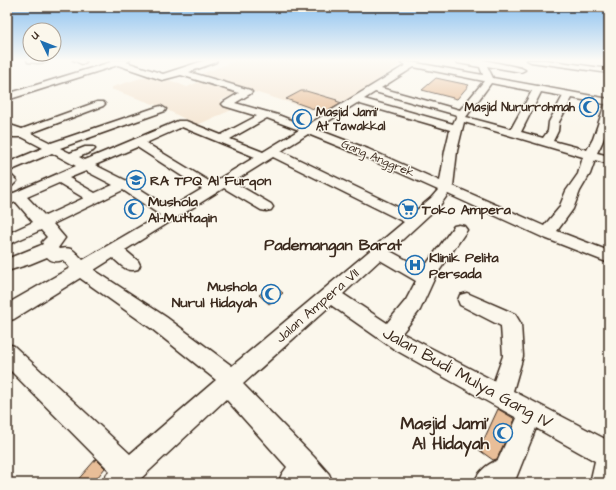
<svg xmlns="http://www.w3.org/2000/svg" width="616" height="490" font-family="'Architects Daughter',sans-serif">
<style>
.built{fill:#f5e6d3}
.building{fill:#e8be98;stroke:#3b2a1e}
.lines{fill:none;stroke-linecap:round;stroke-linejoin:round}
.minor-casing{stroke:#3b2a1e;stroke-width:3}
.minor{fill:#fbf7ec;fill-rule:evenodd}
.labels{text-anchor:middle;stroke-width:3;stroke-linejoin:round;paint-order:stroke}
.far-poi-label{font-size:12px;font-weight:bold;fill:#3b2a1e;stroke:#fbf7ec;text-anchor:end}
.far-street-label{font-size:12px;fill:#3b2a1e;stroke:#fbf7ec}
.poi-label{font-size:14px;font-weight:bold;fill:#3b2a1e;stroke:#fbf7ec;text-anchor:start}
.street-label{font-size:14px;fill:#3b2a1e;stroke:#fbf7ec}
.quarter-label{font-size:16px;font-weight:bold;fill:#3b2a1e;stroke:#fbf7ec}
.near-street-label{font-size:17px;fill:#3b2a1e;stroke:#fbf7ec}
.near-poi-label{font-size:17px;font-weight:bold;fill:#3b2a1e;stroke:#fbf7ec;text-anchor:end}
</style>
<rect width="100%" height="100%" fill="#fbf7ec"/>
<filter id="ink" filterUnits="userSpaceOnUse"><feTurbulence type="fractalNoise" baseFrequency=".025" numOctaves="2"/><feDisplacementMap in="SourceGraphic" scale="8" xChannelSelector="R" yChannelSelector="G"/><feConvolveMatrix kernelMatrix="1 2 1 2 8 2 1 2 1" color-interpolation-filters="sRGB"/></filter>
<g filter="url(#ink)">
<!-- built -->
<polygon class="built" points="237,60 406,60 330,115 245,89 220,101 236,108 197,125 159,106 111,89 112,87 154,74 187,87 208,78 199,75"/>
<!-- building -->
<g class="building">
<polygon points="436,78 445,80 469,85 457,99 422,90"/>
<polygon points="301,91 306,91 337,100 336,101 342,103 325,113 286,99"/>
<polygon points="273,285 283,293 269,304 259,295"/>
<polygon points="498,409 515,419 497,459 493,460 479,450"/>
<polygon points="96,459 105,468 93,483 75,483"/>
</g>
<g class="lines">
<!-- minor casing -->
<g class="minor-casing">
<g id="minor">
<polygon points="27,60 48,60 47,62 38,63 28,62"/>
<polygon points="73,60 83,60 86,62 82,64"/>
<path d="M111 60H130L126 62 163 74 206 60H217L216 62 189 72 250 90 252 92 250 94 235 103 278 115 306 126 406 65 401 63 405 61 483 75 480 67 458 63 457 61 467 60 477 61 476 60H484L521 68 525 70 521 72 487 66 493 78 609 99C609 121 608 133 597 153L609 156V164L595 160 590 174 580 191 573 209 557 231 609 251V263L542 237 448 194 441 204 390 251 423 269 454 226 459 225 464 226 467 230 435 277 420 310 402 333 494 381 503 356 501 326 460 305 458 300 460 295 467 293 515 314 521 324 523 356 513 391 609 441V483H590L595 461 536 428 516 478 506 483H474C479 471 486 465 498 460L517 418 394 349 331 305 243 384 314 457 329 474 333 483H278L282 474 287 467 226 399 136 483H103L107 474 110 471 7 367V344L14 346 130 454 216 380 152 329 80 278 14 319 7 321V304L70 268 63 260C56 262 52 262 47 257L30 264 7 271V259L39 246 43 244 42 242 47 237 41 230 7 245V234L33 222 16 202 7 205V196L76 166 52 153 7 172V163L43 148 22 137H13L11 135 13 133 7 131V124L22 129 97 102H103L105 104 103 106 31 133 51 143 157 107 161 106 166 109 165 111 60 148 70 153 85 147H93L95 149 93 151 79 157 85 160 178 121H186L221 135 257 116 224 106 222 104 224 102 239 93 181 75 162 80 118 65 7 100V94L111 62ZM414 67 484 81 460 110 381 88ZM491 83 532 91 511 129 466 117ZM375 92 457 115 453 124 364 99ZM541 92 563 96 549 122 548 131 543 138 521 132ZM572 98 605 104 593 139 587 150 553 141 558 131 559 122ZM357 103 450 130 445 151 440 181 368 149 316 129ZM267 118 299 130 263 152 230 139ZM464 122 583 157 578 174 566 191 559 208 544 226 453 186 457 151ZM182 127 255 157 212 183 146 143ZM308 134 360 155 438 190 431 198 412 214 281 151ZM137 147 202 189 170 208 129 182 95 165ZM273 157 404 222 232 366 166 317 94 270 113 258C121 265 127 273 138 269L140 265 138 261 125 250 224 188 261 210 266 211 271 210 273 207 271 204 233 182ZM86 171 113 185 95 193 69 178ZM59 183 84 198 45 216 27 197ZM123 190 160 215 83 260C74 251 73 246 59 249L58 248 65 238 53 224ZM380 260 416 281 406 300 387 323 343 294Z"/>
<polygon points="527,60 546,60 609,69 609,73 531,62"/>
<polygon points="7,175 12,176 17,181 12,186 7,187"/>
</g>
</g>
<!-- minor -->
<use href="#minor" class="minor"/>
</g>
</g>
<!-- sky -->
<linearGradient id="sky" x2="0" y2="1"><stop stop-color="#89c0f0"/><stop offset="0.47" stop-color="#fdfbf6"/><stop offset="1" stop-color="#fdfbf6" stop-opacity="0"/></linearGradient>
<rect width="616" height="128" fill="url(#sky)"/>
<!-- icons -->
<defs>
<g id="mosque-ring" transform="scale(1)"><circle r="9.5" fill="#fbf7ec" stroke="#1f6fb2" stroke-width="1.5"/><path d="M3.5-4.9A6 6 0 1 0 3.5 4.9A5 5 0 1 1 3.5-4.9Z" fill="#1f6fb2"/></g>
<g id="school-ring" transform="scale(1)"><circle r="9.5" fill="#fbf7ec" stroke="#1f6fb2" stroke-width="1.5"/><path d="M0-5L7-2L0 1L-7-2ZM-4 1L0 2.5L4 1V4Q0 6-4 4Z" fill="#1f6fb2"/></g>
<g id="supermarket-ring" transform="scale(1)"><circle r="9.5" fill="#fbf7ec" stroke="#1f6fb2" stroke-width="1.5"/><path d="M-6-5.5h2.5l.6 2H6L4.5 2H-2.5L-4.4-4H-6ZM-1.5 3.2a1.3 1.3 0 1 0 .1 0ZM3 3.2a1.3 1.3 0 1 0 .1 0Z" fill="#1f6fb2"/></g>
<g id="hospital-ring" transform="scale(1)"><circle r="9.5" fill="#fbf7ec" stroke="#1f6fb2" stroke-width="1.5"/><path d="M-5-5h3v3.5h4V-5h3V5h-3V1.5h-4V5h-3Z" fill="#1f6fb2"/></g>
</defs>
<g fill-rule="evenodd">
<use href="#mosque-ring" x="589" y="107"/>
<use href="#mosque-ring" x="302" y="119"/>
<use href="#school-ring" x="136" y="180"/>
<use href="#mosque-ring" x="134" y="209"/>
<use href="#supermarket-ring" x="408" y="209"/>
<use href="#hospital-ring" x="415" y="265"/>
<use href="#mosque-ring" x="271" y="294"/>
<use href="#mosque-ring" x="503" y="433"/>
</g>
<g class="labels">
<!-- far-poi labels -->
<g class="far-poi-label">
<text x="575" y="111">Masjid Nururrohmah</text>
<text x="316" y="116" text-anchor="start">Masjid Jami'<tspan x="316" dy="14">At Tawakkal</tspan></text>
</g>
<!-- far-street labels -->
<g class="far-street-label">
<text transform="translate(378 158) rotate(23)" y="4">Gang Anggrek</text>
</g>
<!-- poi labels -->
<g class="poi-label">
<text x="150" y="185">RA TPQ Al Furqon</text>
<text x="148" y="206">Mushola<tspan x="148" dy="16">Al-Muttaqin</tspan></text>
<text x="422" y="214">Toko Ampera</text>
<text x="429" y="262">Klinik Pelita<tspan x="429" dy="16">Persada</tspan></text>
<text x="257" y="291" text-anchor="end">Mushola<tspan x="257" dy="16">Nurul Hidayah</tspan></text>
</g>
<!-- street labels -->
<g class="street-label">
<text transform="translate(317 305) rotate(-41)" y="5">Jalan Ampera VII</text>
</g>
<!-- quarter labels -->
<g class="quarter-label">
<text x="333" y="250">Pademangan Barat</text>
</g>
<!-- near-street labels -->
<g class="near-street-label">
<text transform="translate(468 377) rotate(29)" y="6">Jalan Budi Mulya Gang IV</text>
</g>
<!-- near-poi labels -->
<g class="near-poi-label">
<text x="489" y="429">Masjid Jami'<tspan x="489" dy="20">Al Hidayah</tspan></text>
</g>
</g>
<!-- margin -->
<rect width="616" height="490" fill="none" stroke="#fbf7ec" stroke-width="24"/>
<rect x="12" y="12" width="592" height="466" fill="none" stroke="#3b2a1e" stroke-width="1.5" filter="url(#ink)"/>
<!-- north arrow -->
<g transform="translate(42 42) rotate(313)"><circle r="19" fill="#fbf7ec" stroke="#aea59a"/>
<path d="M0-3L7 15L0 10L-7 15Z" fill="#1f6fb2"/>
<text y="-6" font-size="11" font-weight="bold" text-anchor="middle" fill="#3b2a1e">U</text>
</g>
</svg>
